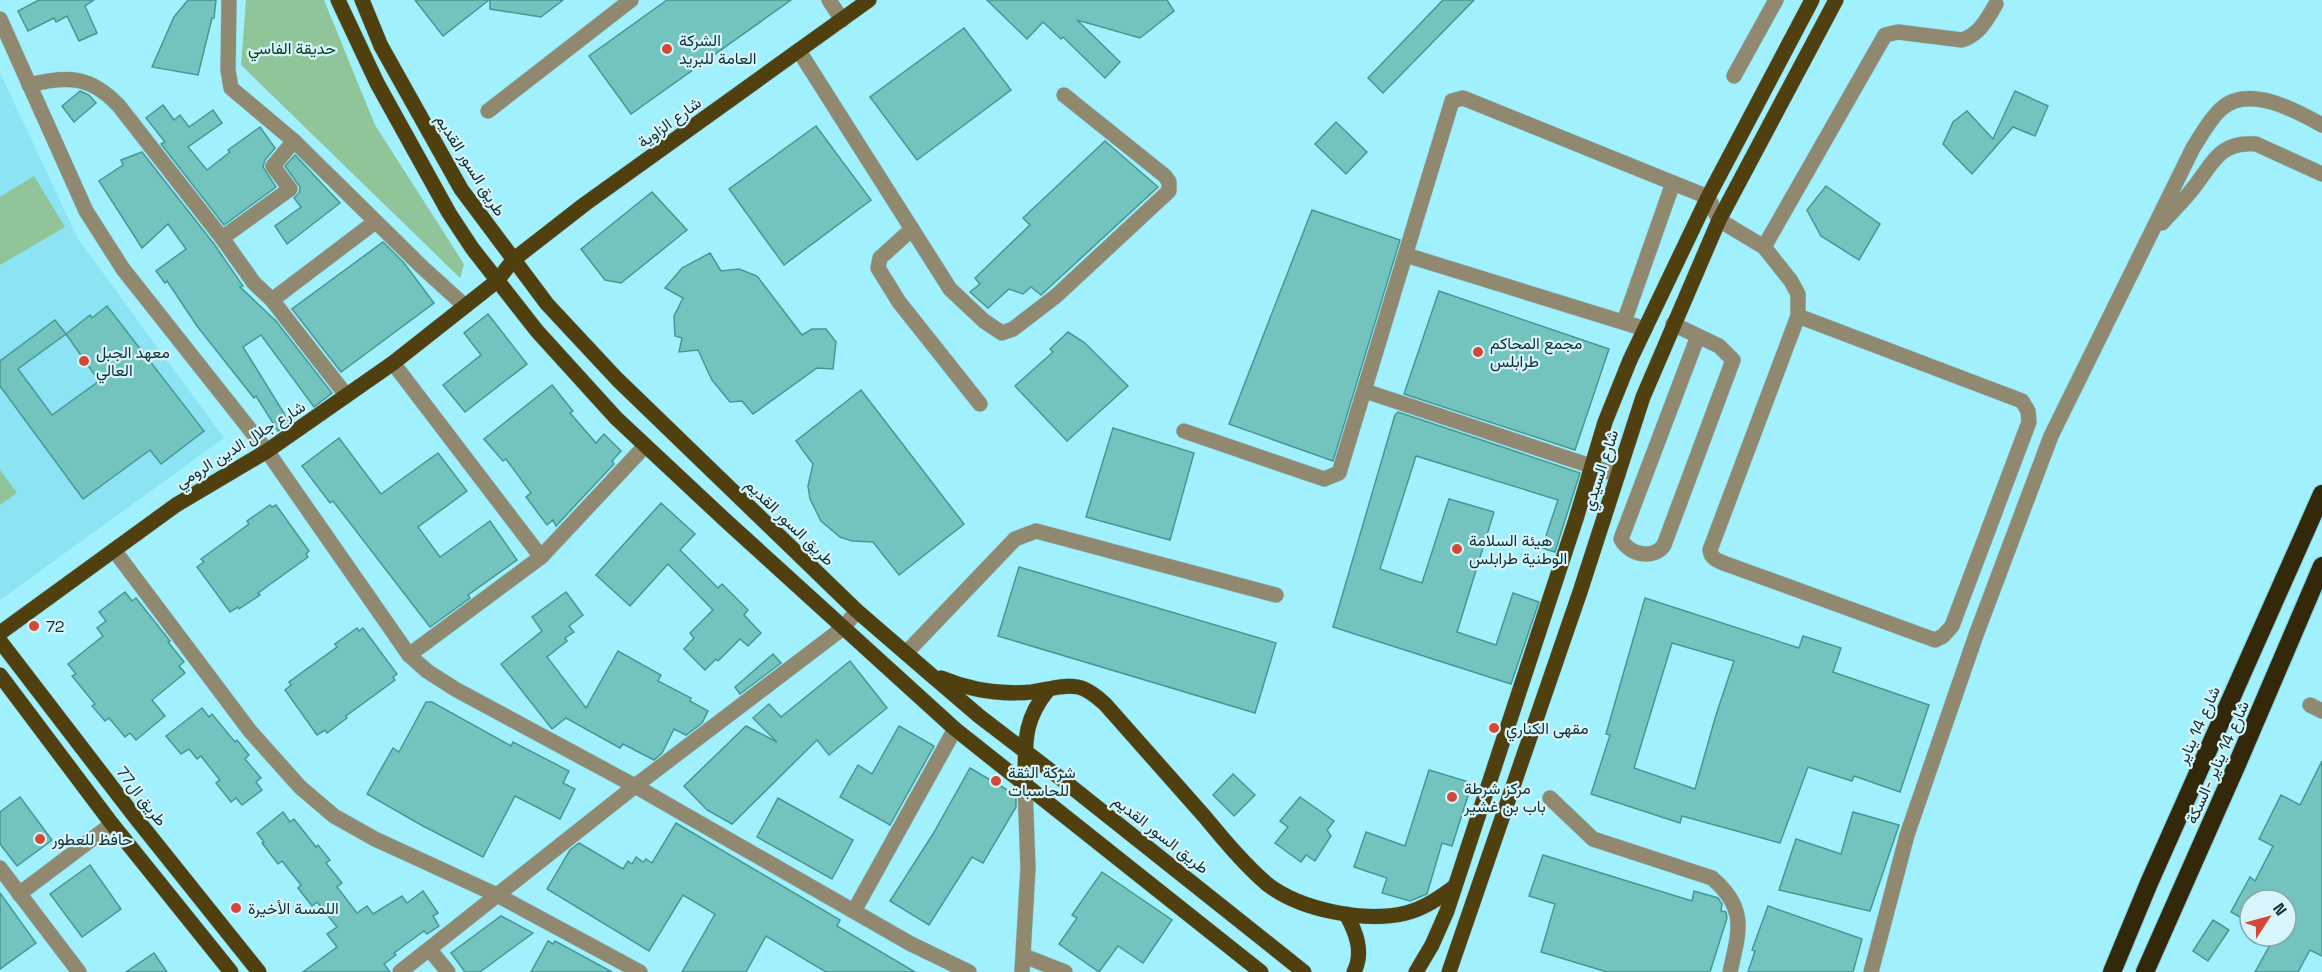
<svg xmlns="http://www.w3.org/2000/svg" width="2322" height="972" font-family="'Space Grotesk',Vazirmatn,sans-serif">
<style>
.built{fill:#8be3f3}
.green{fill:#90c59a}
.building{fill:#73c4bf;stroke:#469893;stroke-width:1.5;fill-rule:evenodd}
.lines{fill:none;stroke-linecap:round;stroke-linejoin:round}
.minor-casing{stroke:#86cdda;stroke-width:16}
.major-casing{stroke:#86cdda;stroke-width:16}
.highway-casing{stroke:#86cdda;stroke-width:20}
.minor{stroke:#918870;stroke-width:15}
.major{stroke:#50400f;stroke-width:15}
.highway{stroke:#33290a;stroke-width:18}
.poi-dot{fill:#d54838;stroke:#d7f5fa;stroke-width:2}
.labels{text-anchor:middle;stroke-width:4.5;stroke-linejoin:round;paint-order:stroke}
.poi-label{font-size:16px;fill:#0d2f35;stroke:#d7f5fa;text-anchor:start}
.park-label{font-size:16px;fill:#003c16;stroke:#d7f5fa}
.street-label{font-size:16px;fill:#0d2f35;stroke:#d7f5fa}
</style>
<rect width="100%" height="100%" fill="#a0f0fe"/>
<!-- built -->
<polygon class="built" points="0,73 78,239 224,438 0,600"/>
<!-- green -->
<g class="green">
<polygon points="246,0 324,0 375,125 464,264 460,278 241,65"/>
<polygon points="34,176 65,227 0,265 0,197"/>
<polygon points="0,470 17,493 0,505"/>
</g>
<!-- building -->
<g class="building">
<polygon points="39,0 94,0 85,6 97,33 79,41 67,16 56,22 54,18 28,31 18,11"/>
<polygon points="188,0 216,0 214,18 212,18 198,75 152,67 174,17"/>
<polygon points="415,0 489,0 443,36"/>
<polygon points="490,0 563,0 541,17 490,9"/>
<polygon points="667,0 791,0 631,114 589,56"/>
<polygon points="987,0 1167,0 1174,11 1140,38 1077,20 1120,62 1105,78 1063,37 1061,39 1043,22 1027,39"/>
<polygon points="1443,0 1474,0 1383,93 1368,78"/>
<polygon points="964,28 1011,90 917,160 870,97"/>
<polygon points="80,91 89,95 96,103 74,122 62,106"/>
<polygon points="2015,91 2048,106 2035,136 2013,127 1972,174 1943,144 1953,122 1967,111 1993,139"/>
<polygon points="163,105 174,120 180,115 189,127 213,110 222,123 188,147 207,170 230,152 228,150 260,127 275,148 265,160 263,167 276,187 224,225 161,144 165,142 146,118"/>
<polygon points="1336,122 1367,152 1346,174 1315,144"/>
<polygon points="816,126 871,200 784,265 729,189"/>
<polygon points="1105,141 1158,187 1041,295 1031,287 1023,294 1009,289 988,308 970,292 980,284 975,278 1030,225 1023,218"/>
<polygon points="142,152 214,244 243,286 240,287 276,321 332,393 314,407 261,335 243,347 290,423 278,431 256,396 254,398 197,326 167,281 165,283 156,271 186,249 168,224 142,248 99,181 123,165 121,160"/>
<polygon points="295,155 340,203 287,244 275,226 301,207 294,198 299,193 300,187 285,166"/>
<polygon points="1826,186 1880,224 1859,260 1821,236 1807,210"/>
<polygon points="652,192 687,230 621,283 605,280 581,249"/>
<polygon points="1312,210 1400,240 1333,461 1229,424"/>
<polygon points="383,242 404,263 434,303 341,372 292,309"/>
<polygon points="710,253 721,271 739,269 757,276 802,335 812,329 826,329 836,342 833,369 817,368 753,414 742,401 730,402 712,380 698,350 679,352 682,338 675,336 674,316 683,298 665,288 682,268"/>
<polygon points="1439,291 1609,349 1575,450 1404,394"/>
<path d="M107 306 204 431 161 464 150 450 83 499 0 386V361L55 320 66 334 90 315 92 318ZM66 334 99 381 52 415 18 369Z"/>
<polygon points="488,314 527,364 465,412 443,385 481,355 464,333"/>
<polygon points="1068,332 1085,343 1128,386 1067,441 1015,386 1053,352 1050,349"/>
<polygon points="552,385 573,411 570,413 596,443 604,434 621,451 612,461 614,464 556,526 553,520 547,525 526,497 531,493 506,459 503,461 484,439"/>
<polygon points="861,390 964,524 899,575 873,542 852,541 840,537 821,521 810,499 808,486 813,464 796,441"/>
<polygon points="1398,412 1580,473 1555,552 1542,548 1558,500 1416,456 1380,569 1422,583 1449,499 1494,512 1457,632 1496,645 1513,593 1539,602 1511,684 1333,627 1395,415"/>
<polygon points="1113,428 1194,453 1170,540 1086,517"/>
<polygon points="339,438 381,494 438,453 467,491 418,527 440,557 490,521 517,560 468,595 470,598 430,627 333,501 330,503 302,466"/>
<polygon points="661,503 695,534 680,550 718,588 722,584 748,610 744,615 761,633 748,646 740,639 718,661 716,659 705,670 684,649 694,638 690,633 713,610 668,564 630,606 596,575"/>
<polygon points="270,505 272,507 276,505 309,551 306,554 308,557 258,593 260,595 239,609 238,607 230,612 197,567 204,562 201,559 249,524 247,521"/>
<polygon points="1019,567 1276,643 1255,713 998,636"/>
<polygon points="125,592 132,601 136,598 170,641 168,642 184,662 179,666 185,673 152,700 165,716 136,740 130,733 125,737 109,718 105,721 92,706 95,704 72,676 76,674 68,664 103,636 97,628 106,621 99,612"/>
<polygon points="566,592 583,615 569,626 574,632 565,638 567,641 547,657 586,708 618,651 661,675 658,681 691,698 690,701 708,711 702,723 686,735 674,729 662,753 654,760 623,744 620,748 566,718 552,729 501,664 542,631 532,617"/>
<path d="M1645 598 1799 648 1803 636 1841 648 1833 672 1929 705 1900 792 1854 776 1852 781 1808 767 1780 843 1682 816 1680 823 1591 794 1610 735 1606 734ZM1672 643 1734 661 1716 715 1695 789 1634 768Z"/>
<polygon points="357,628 359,631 363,628 397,674 393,677 395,680 346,716 347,718 327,733 325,730 317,735 285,690 291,685 289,682 337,647 335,644"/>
<polygon points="773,654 781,663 740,694 735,687"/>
<polygon points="850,661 887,708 829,755 817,740 732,824 707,810 684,786 746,726 777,742 753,718 769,704 781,717"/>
<polygon points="426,702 432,702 511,746 513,742 569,771 563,783 575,789 560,819 515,796 483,857 423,826 367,794 393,748 399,752"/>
<polygon points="202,708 209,717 212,714 235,742 237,740 249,755 245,759 261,778 256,782 262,790 242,805 236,798 231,802 216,783 220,780 201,756 197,759 189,749 181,754 166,736"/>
<polygon points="899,726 934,746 890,825 840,797 858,765 872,774"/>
<polygon points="2322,761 2322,956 2310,950 2298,972 2255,972 2275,936 2286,936 2286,900 2250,900 2250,923 2231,912 2250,877 2255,881 2273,846 2259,839 2281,795 2300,805"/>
<polygon points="970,768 1016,795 1016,807 983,863 972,857 929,925 890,901 933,834"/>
<polygon points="1429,770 1472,783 1452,846 1442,843 1427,894 1410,901 1382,893 1387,878 1354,867 1366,832 1405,846"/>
<polygon points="1233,774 1255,795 1234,816 1213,795"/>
<polygon points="20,797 52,840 17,866 0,844 0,812"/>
<polygon points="1300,797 1334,821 1327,830 1331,836 1315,861 1306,855 1301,862 1275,843 1288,827 1280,821"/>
<polygon points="778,798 853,840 832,879 757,837"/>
<polygon points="283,812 290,822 294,819 316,847 318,845 330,860 326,863 342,883 337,887 357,913 367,906 373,914 402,896 407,903 423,891 438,913 433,916 439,926 427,934 424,931 394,953 396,955 384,964 390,972 303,972 337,947 327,934 337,927 317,902 312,906 298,888 301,885 282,861 278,864 262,843 264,842 257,833"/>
<polygon points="1853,812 1899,825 1870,911 1779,890 1796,839 1841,854"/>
<polygon points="676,823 840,920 837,926 915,972 826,972 766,936 746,972 682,972 715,914 683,895 649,951 547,889 570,850 579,843 623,869 628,861 632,864 636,857 643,862 646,859 652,863"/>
<polygon points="1543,855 1692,901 1694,891 1718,898 1722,904 1721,911 1726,912 1727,918 1710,972 1607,972 1541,952 1555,904 1529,896"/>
<polygon points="90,865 121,909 82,937 50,894"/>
<polygon points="1102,872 1172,920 1143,963 1118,946 1099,972 1059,944 1077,918 1072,915"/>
<polygon points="0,893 36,943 0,969"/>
<polygon points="1768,906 1862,939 1853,972 1748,972 1755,951 1752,950"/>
<polygon points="501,916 533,933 480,972 465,972 451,953"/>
<polygon points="2213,920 2229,930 2208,961 2193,951"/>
<polygon points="548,941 553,944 555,941 612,972 531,972"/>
<polygon points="154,953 167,972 126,972"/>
</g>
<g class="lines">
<!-- minor casing -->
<g class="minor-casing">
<g id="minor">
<polyline points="229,0 228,70 231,88 294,141 422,267 465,306"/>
<polyline points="829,0 842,20"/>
<polyline points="0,19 86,211 123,269 267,451 409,655 427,671 455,689 635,786 911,944 969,972"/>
<polyline points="799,51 950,289 984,321 1002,333 1013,329 1056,296 1169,191 1169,182 1165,176 1064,95"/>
<polyline points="1734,76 1776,0"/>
<path d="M29 85C68 75 91 76 119 106L222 238 254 283 272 300 346 395"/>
<polyline points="488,111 631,0"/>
<path d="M2162 223C2172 212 2182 202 2191 191 2212 166 2217 141 2256 144L2322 174"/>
<polyline points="912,229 880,258 878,268 899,302 980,404"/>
<polyline points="222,238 290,189 273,166 294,141"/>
<path d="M1764 247 1885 35 1898 32 1962 40C1980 34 1987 19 1996 4"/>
<polyline points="1406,255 1645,329"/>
<polyline points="272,300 375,222"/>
<polyline points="1624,322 1673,183"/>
<path d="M1673 324 1719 346 1733 360 1664 545C1654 560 1629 555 1621 539L1698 336"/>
<polyline points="393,363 541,557 409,655"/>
<polyline points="1365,391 1618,475"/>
<path d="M1184 431 1324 479 1339 473 1452 101 1463 98 1708 197 1719 220 1764 247 1791 281 1798 294V316L1710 550C1711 560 1721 562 1729 565L1935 640 1943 636 1952 626 2029 422 2028 411 2022 401 1798 316"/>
<polyline points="114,550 250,731 300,787 334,816 375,839 497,895 640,972"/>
<polyline points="541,557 645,446"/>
<polyline points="906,653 1015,539 1036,531 1276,595"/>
<polyline points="2310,705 2322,711"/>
<path d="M1550 798 1593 839 1712 878C1748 909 1739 931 1730 972"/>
<polyline points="0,868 79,972"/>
<polyline points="19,894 112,824"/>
<polyline points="854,911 955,729"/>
<polyline points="430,950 448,972"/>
<polyline points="1024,956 1065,972"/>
<polyline points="400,972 635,786 843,628 857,611"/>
<polyline points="1022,972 1028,868 1025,786"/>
<path d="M1871 972 1907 835 1976 635 2051 436 2193 148C2202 134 2209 120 2221 109 2248 84 2295 110 2322 125"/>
</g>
</g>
<!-- major casing -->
<g class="major-casing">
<g id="major">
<polyline points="338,0 377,83 449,213 472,248 537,331 616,418 724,519 955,729 1261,972"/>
<polyline points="362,0 381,46 461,189 547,304 617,379 857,611 930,674 979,716 1064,781 1304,972"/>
<polyline points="0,633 176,505 267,451 393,363 497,281 513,260 585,204 869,0"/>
<polyline points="0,641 135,817 259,972"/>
<polyline points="0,675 112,824 231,972"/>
<path d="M941 678C970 690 1001 695 1032 692 1047 690 1062 684 1078 687 1088 689 1097 697 1105 704 1138 741 1171 779 1205 817 1224 840 1244 864 1267 884 1300 910 1366 923 1406 913 1425 908 1439 898 1454 887"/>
<path d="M1025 786C1026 746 1021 723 1048 690"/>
<path d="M1346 914C1356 932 1364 952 1354 972"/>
<polyline points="1416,972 1432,945 1447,911 1576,519 1605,422 1630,360 1708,197 1812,0"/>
<polyline points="1449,972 1580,592 1643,397 1719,220 1836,0"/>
</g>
</g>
<!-- highway casing -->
<g class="highway-casing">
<g id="highway">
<polyline points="2112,972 2149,883 2322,494"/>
<polyline points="2145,972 2238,762 2322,566"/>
</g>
</g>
<!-- minor -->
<use href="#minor" class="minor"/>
<!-- major -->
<use href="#major" class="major"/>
<!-- highway -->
<use href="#highway" class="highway"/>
</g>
<!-- markers -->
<g class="poi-dot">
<circle cx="667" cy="49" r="6"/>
<circle cx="1478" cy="352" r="6"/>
<circle cx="84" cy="361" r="6"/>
<circle cx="1457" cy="549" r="6"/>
<circle cx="34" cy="626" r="6"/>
<circle cx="1494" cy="728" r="6"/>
<circle cx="996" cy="781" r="6"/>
<circle cx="1452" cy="797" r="6"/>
<circle cx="40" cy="839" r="6"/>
<circle cx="236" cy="908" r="6"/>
</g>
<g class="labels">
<!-- poi labels -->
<g class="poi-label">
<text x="679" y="46">الشركة<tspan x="679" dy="18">العامة للبريد</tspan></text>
<text x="1490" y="349">مجمع المحاكم<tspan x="1490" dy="18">طرابلس</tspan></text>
<text x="96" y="358">معهد الجبل<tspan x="96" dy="18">العالي</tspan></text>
<text x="1469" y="546">هيئة السلامة<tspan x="1469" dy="18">الوطنية طرابلس</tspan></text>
<text x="46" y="632">72</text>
<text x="1506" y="734">مقهى الكناري</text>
<text x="1008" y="778">شركة الثقة<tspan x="1008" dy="18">للحاسبات</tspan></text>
<text x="1464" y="794">مركز شرطة<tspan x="1464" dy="18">باب بن غشير</tspan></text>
<text x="52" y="845">حافظ للعطور</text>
<text x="248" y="914">اللمسة الأخيرة</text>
</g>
<!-- park labels -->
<g class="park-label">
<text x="292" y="54">حديقة الفاسي</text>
</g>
<!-- street labels -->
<g class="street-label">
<text transform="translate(669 122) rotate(-36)" y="6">شارع الزاوية</text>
<text transform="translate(471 165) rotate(58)" y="6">طريق السور القديم</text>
<text transform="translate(240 444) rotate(-32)" y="6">شارع جلال الدين الرومي</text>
<text transform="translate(1600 470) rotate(-72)" y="6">شارع السيدي</text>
<text transform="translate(790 522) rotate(44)" y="6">طريق السور القديم</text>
<text transform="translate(2198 725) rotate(-66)" y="6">شارع 14 يناير</text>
<text transform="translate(2217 762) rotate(-66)" y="6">شارع 14 يناير -السكة</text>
<text transform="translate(142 796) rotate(52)" y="6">طريق ال77</text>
<text transform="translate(1161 834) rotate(38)" y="6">طريق السور القديم</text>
</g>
</g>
<!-- north arrow -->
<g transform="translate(2268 918) rotate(54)"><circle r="28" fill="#d7f5fa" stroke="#86a6ab" stroke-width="1.5"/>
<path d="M0-4.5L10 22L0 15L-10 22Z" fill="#d54838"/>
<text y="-9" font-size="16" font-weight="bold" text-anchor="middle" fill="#0d2f35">N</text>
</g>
</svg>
